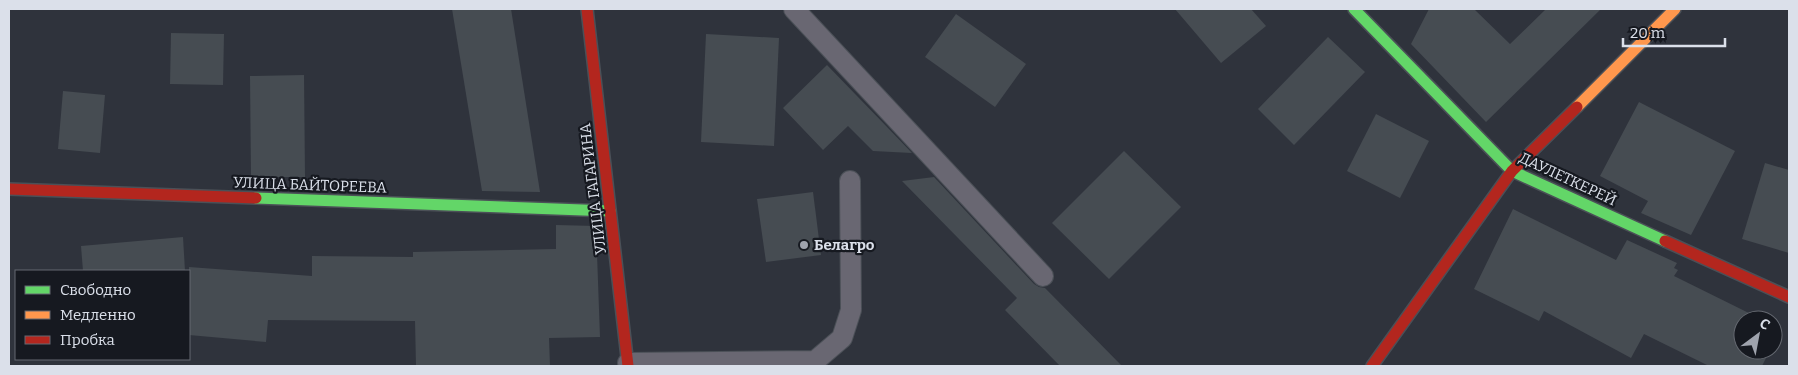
<svg xmlns="http://www.w3.org/2000/svg" width="1798" height="375" font-family="Bitter,serif">
<style>
.building{fill:#464c52}
.lines{fill:none;stroke-linecap:round;stroke-linejoin:round}
.lane-casing{stroke:#4b5057;stroke-width:22}
.fast-casing{stroke:#4b5057;stroke-width:14}
.slow-casing{stroke:#4b5057;stroke-width:14}
.jam-casing{stroke:#4b5057;stroke-width:14}
.lane{stroke:#696772;stroke-width:20}
.fast{stroke:#63d668;stroke-width:11}
.slow{stroke:#ff974d;stroke-width:11}
.jam{stroke:#b3261e;stroke-width:11}
.poi-dot{fill:#9fa3ad;stroke:#161920;stroke-width:2}
.labels{text-anchor:middle;stroke-width:4.5;stroke-linejoin:round;paint-order:stroke}
.street-label{font-size:15px;fill:#dbe0ea;stroke:#161920}
.poi-label{font-size:15px;font-weight:bold;fill:#dbe0ea;stroke:#161920;text-anchor:start}
</style>
<rect width="100%" height="100%" fill="#2f333c"/>
<!-- building -->
<g class="building">
<polygon points="452,9 511,9 540,192 482,191"/>
<polygon points="1175,9 1251,9 1266,26 1221,63"/>
<polygon points="1429,9 1474,9 1510,44 1546,9 1601,9 1486,122 1411,44"/>
<polygon points="956,14 1026,64 995,107 925,57"/>
<polygon points="171,33 224,34 223,85 170,84"/>
<polygon points="706,34 779,38 774,146 701,142"/>
<polygon points="1328,37 1365,72 1294,145 1258,109"/>
<polygon points="827,65 888,128 912,153 873,151 848,126 823,150 783,108"/>
<polygon points="304,75 305,177 251,177 250,76"/>
<polygon points="63,91 105,95 100,153 58,149"/>
<polygon points="1639,102 1735,151 1691,235 1641,213 1648,201 1600,176"/>
<polygon points="1376,114 1429,141 1400,198 1347,171"/>
<polygon points="1124,151 1181,207 1109,279 1052,223"/>
<polygon points="1765,163 1789,170 1789,253 1742,239"/>
<polygon points="934,177 1034,284 1039,287 1045,288 1122,366 1060,366 1005,310 1017,298 902,181"/>
<polygon points="813,192 821,255 766,262 757,199"/>
<polygon points="1513,209 1616,260 1627,240 1677,263 1674,268 1678,270 1674,276 1763,320 1743,320 1743,350 1770,350 1762,366 1709,366 1644,334 1631,358 1544,311 1539,321 1474,289"/>
<polygon points="556,225 596,226 600,337 549,338 550,366 416,366 415,321 268,320 266,342 189,335 189,267 312,276 312,256 413,257 413,252 556,249"/>
<polygon points="183,237 185,271 83,271 81,246"/>
<polygon points="1773,325 1781,329 1773,345"/>
</g>
<g class="lines">
<!-- lane casing -->
<g class="lane-casing">
<g id="lane">
<polyline points="794,9 1043,276"/>
<polyline points="628,363 815,361 842,338 851,310 850,181"/>
</g>
</g>
<!-- fast casing -->
<g class="fast-casing">
<g id="fast">
<polyline points="1354,9 1512,171 1665,241"/>
<polyline points="256,198 610,211"/>
</g>
</g>
<!-- slow casing -->
<g class="slow-casing">
<polyline id="slow" points="1577,107 1675,9"/>
</g>
<!-- jam casing -->
<g class="jam-casing">
<g id="jam">
<polyline points="587,9 628,366"/>
<polyline points="9,189 256,198"/>
<polyline points="1665,241 1789,297"/>
<polyline points="1372,366 1512,171 1577,107"/>
</g>
</g>
<!-- lane -->
<use href="#lane" class="lane"/>
<!-- fast -->
<use href="#fast" class="fast"/>
<!-- slow -->
<use href="#slow" class="slow"/>
<!-- jam -->
<use href="#jam" class="jam"/>
</g>
<!-- markers -->
<circle class="poi-dot" cx="804" cy="245" r="5"/>
<g class="labels">
<!-- street labels -->
<g class="street-label">
<text transform="translate(1568 179) rotate(25)" y="5">ДАУЛЕТКЕРЕЙ</text>
<text transform="translate(310 185) rotate(2)" y="5">УЛИЦА БАЙТОРЕЕВА</text>
<text transform="translate(593 189) rotate(-97)" y="5">УЛИЦА ГАГАРИНА</text>
</g>
<!-- poi labels -->
<g class="poi-label">
<text x="814" y="250">Белагро</text>
</g>
</g>
<!-- border -->
<rect width="1798" height="375" fill="none" stroke="#dbe0ea" stroke-width="20"/>
<!-- legend -->
<rect x="15" y="270" width="175" height="90" fill="#161920" stroke="#656971"/>
<rect x="25" y="286" width="25" height="8" fill="#63d668" stroke="#656971"/>
<text x="60" y="295" font-size="15" fill="#dbe0ea">Свободно</text>
<rect x="25" y="311" width="25" height="8" fill="#ff974d" stroke="#656971"/>
<text x="60" y="320" font-size="15" fill="#dbe0ea">Медленно</text>
<rect x="25" y="336" width="25" height="8" fill="#b3261e" stroke="#656971"/>
<text x="60" y="345" font-size="15" fill="#dbe0ea">Пробка</text>
<!-- north arrow -->
<g transform="translate(1758 335) rotate(32)"><circle r="24" fill="#161920" stroke="#656971"/>
<path d="M0-4L9 19L0 12L-9 19Z" fill="#9fa3ad"/>
<text y="-8" font-size="14" font-weight="bold" text-anchor="middle" fill="#dbe0ea">С</text>
</g>
<!-- scale -->
<path d="M1623 38v8h102v-8" fill="none" stroke="#dbe0ea" stroke-width="2.5"/>
<text x="1630" y="38" font-size="15" fill="#dbe0ea" stroke="#161920" stroke-width="4" paint-order="stroke">20 m</text>
</svg>
